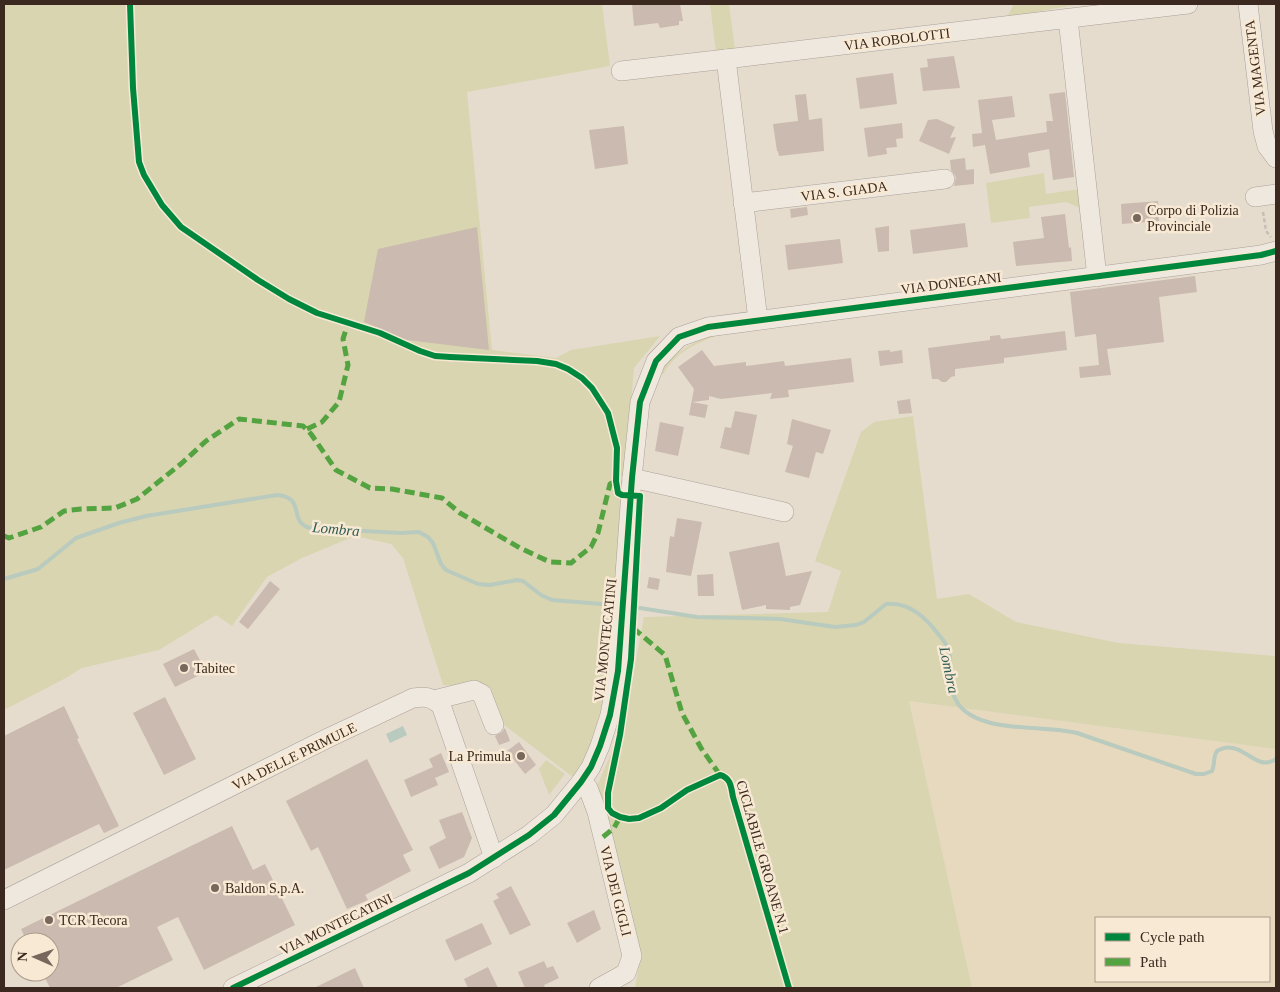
<svg xmlns="http://www.w3.org/2000/svg" width="1280" height="992" font-family="'Times New Roman',serif">
<style>
.farmland{fill:#e6d9be;fill-rule:evenodd}
.green{fill:#d9d5b0}
.water{fill:#b9cabe}
.lines{fill:none;stroke-linecap:round;stroke-linejoin:round}
.stream{stroke:#b9cabe;stroke-width:4}
.building{fill:#cabaaf}
.minor-casing{stroke:#aba196;stroke-width:20}
.path{stroke:#c7bfb6;stroke-width:2.5;stroke-dasharray:4 2.5;stroke-linecap:butt}
.minor{stroke:#eee8df;stroke-width:19}
.quiet{stroke:#54a341;stroke-width:5;stroke-dasharray:10 5;stroke-linecap:butt}
.cycleway-casing{stroke:#f7e9d3;stroke-width:9}
.cycleway{stroke:#00873e;stroke-width:6}
.poi-dot{fill:#77675c;stroke:#f7e9d3;stroke-width:2}
.labels{text-anchor:middle;stroke-width:5;stroke-linejoin:round;paint-order:stroke}
.street-label{font-size:14px;fill:#3b281e;stroke:#f7e9d3}
.poi-label{font-size:14px;fill:#3b281e;stroke:#f7e9d3;text-anchor:start}
.water-label{font-size:15px;font-style:italic;fill:#2c5b53;stroke:#f7e9d3}
</style>
<rect width="100%" height="100%" fill="#e6dcce"/>
<!-- farmland -->
<path class="farmland" d="M909 701 1276 749V988H972ZM1096 918H1269V981H1096Z"/>
<!-- green -->
<g class="green">
<polygon points="4,4 602,4 610,66 467,92 492,350 556,358 571,350 660,336 634,368 609,674 601,718 589,750 573,777 504,725 484,688 443,685 403,558 391,544 355,536 302,558 267,577 232,626 216,615 159,650 82,668 66,678 4,710"/>
<polygon points="710,4 729,4 735,50 716,53"/>
<polygon points="1014,4 1080,4 1007,17"/>
<polygon points="1044,173 1046,194 1080,189 1082,209 1066,202 1029,207 1030,218 991,223 986,183"/>
<path d="M714 335 715 336C694 345 676 352 664 373L665 375 660 372C673 353 692 342 714 335Z"/>
<polygon points="913,416 937,599 969,594 1016,622 1119,643 1276,656 1276,749 909,701 972,988 635,988 640,959 598,784 625,721 644,617 828,612 841,571 815,561 861,432 874,422"/>
<polygon points="546,760 565,774 549,795 539,769"/>
</g>
<!-- water -->
<polygon class="water" points="403,726 407,735 390,743 386,734"/>
<g class="lines">
<!-- stream -->
<g class="stream">
<path d="M4 579 38 569 76 538 119 523 146 516 277 495C307 498 287 521 310 528L400 533 419 532 428 537 433 543 441 564 446 570 478 584 490 585 517 580 523 581 541 595 552 600 614 605"/>
<path d="M640 608 697 617 780 619 835 627 856 625 864 622 886 604C910 602 926 618 939 635 943 640 948 645 949 652 951 657 950 662 950 667 949 685 953 704 969 714 996 732 1045 725 1077 733L1196 774H1204L1212 771C1215 765 1213 756 1217 751 1218 750 1222 749 1224 748 1246 744 1256 772 1276 759"/>
</g>
</g>
<!-- building -->
<g class="building">
<polygon points="632,4 680,4 683,21 679,21 679,25 660,28 658,23 634,26"/>
<polygon points="954,56 960,88 923,91 920,68 928,67 927,59"/>
<polygon points="893,73 897,104 860,109 856,78"/>
<polygon points="1065,92 1074,177 1053,180 1049,149 1028,153 1030,167 990,174 985,145 973,147 972,134 982,133 978,100 1012,96 1015,117 992,120 996,140 1047,132 1046,121 1053,121 1049,94"/>
<polygon points="806,94 809,120 822,118 824,151 779,156 778,151 777,151 773,124 798,121 795,95"/>
<polygon points="937,119 955,127 950,138 956,137 949,154 919,141 928,120"/>
<polygon points="902,123 903,138 896,139 897,147 886,148 887,154 868,157 864,128"/>
<polygon points="624,126 628,164 595,169 589,130"/>
<polygon points="965,158 966,170 974,169 974,184 954,186 956,177 951,170 950,160"/>
<polygon points="1158,201 1159,221 1122,224 1121,204"/>
<polygon points="807,207 808,215 791,218 790,209"/>
<polygon points="1065,214 1069,248 1071,247 1072,261 1016,266 1013,242 1044,238 1041,217"/>
<polygon points="965,223 968,247 913,254 910,230"/>
<polygon points="889,226 889,251 878,252 875,228"/>
<polygon points="477,227 489,350 407,340 364,322 378,249"/>
<polygon points="840,239 843,263 788,270 785,245"/>
<polygon points="1195,276 1197,292 1159,297 1164,342 1107,349 1111,375 1080,378 1079,367 1099,365 1096,334 1075,337 1070,292"/>
<polygon points="1065,331 1067,350 1004,358 1004,363 955,369 955,376 951,377 946,382 942,382 938,379 932,379 928,348 990,340 990,336 1000,335 1001,339"/>
<polygon points="702,350 714,366 746,362 746,366 784,361 785,366 851,358 854,382 788,390 789,397 770,399 772,393 721,399 709,396 709,400 692,402 708,405 705,418 689,415 694,389 678,367"/>
<polygon points="890,350 890,352 902,350 903,363 880,366 878,351"/>
<polygon points="910,399 912,413 899,414 897,401"/>
<polygon points="735,411 757,415 749,455 720,448 725,427 731,428"/>
<polygon points="792,419 831,430 823,454 816,452 809,478 785,472 793,446 787,444"/>
<polygon points="660,422 684,427 678,456 655,451"/>
<polygon points="677,518 702,522 691,576 666,572 670,536 674,537"/>
<polygon points="779,542 786,576 812,571 800,605 790,607 790,610 766,609 766,605 742,610 729,552"/>
<polygon points="713,574 714,596 698,596 697,575"/>
<polygon points="649,577 660,579 658,590 647,588"/>
<polygon points="270,581 280,589 248,629 239,622"/>
<polygon points="194,649 206,672 175,687 163,664"/>
<polygon points="165,697 196,759 164,775 133,713"/>
<polygon points="64,706 79,738 77,739 119,826 104,833 99,824 4,870 4,736"/>
<polygon points="505,728 510,741 499,745 495,736 502,732"/>
<polygon points="519,742 536,765 525,774 507,751"/>
<polygon points="441,753 449,772 435,778 438,785 411,797 404,780 433,767 429,759"/>
<polygon points="367,759 413,850 403,855 411,871 365,895 368,900 347,909 318,847 311,851 286,801"/>
<polygon points="462,812 472,838 464,857 439,869 429,847 446,838 439,820"/>
<polygon points="232,826 253,870 265,864 295,925 204,970 178,917 157,927 173,960 116,988 50,988 42,972 50,972 50,942 27,942 21,929"/>
<polygon points="511,886 531,925 510,935 493,901 499,898 496,894"/>
<polygon points="594,910 601,929 577,943 567,923"/>
<polygon points="482,923 492,944 455,961 445,940"/>
<polygon points="544,961 547,968 553,966 559,978 544,985 545,988 525,988 518,972"/>
<polygon points="488,967 498,988 468,988 464,979"/>
<polygon points="355,968 364,988 314,988"/>
</g>
<g class="lines">
<!-- minor casing -->
<g class="minor-casing">
<g id="minor">
<polyline points="1248,4 1263,131 1267,146 1276,158"/>
<polyline points="1068,19 1097,277"/>
<polyline points="621,71 726,59"/>
<polyline points="1255,197 1276,194"/>
<polyline points="743,203 945,179"/>
<polyline points="758,320 726,59 1188,4"/>
<polyline points="632,478 784,512"/>
<polyline points="434,700 474,690 482,694 494,725"/>
<polyline points="581,782 588,788 597,812 632,956 626,973 599,988"/>
<path d="M4 900 328 738 413 698C427 696 430 697 441 705L494 858"/>
<polyline points="233,988 469,873 529,835 554,815 581,782 591,767 600,746 610,715 618,671 632,478 640,402 656,361 679,337 708,327 1261,255 1276,251"/>
</g>
</g>
<!-- path -->
<polyline class="path" points="1263,212 1266,231 1271,237"/>
<!-- minor -->
<use href="#minor" class="minor"/>
<!-- quiet -->
<g class="quiet">
<polyline points="307,429 322,422 339,402 348,365 343,339 348,323"/>
<polyline points="4,536 9,538 41,527 64,511 81,509 115,508 137,499 182,463 206,441 239,419 303,426 311,434 336,470 370,488 392,489 442,498 460,513 520,548 550,562 571,563 591,547 598,533 610,484 616,481"/>
<polyline points="633,628 665,655 682,713 701,748 720,775"/>
<polyline points="603,837 614,828 620,817"/>
</g>
<!-- cycleway casing -->
<g class="cycleway-casing">
<g id="cycleway">
<path d="M130 4 133 88 139 162 144 175 162 205 181 227 258 280 289 299 317 313 380 333 420 351 435 356 450 357 537 361 556 364 568 369 582 378 592 388 608 413 617 448 616 481 618 493 622 495 640 496 631 659 620 735 608 793V808L612 813 620 817 629 819 639 818 661 808 687 790 720 775C731 778 731 787 733 797L789 988"/>
<polyline points="233,988 469,873 529,835 554,815 581,782 591,767 600,746 610,715 618,671 632,478 640,402 656,361 679,337 708,327 1261,255 1276,251"/>
</g>
</g>
<!-- cycleway -->
<use href="#cycleway" class="cycleway"/>
</g>
<!-- markers -->
<g class="poi-dot">
<circle cx="1137" cy="218" r="5"/>
<circle cx="184" cy="668" r="5"/>
<circle cx="521" cy="756" r="5"/>
<circle cx="215" cy="888" r="5"/>
<circle cx="49" cy="920" r="5"/>
</g>
<g class="labels">
<!-- street labels -->
<g class="street-label">
<text transform="translate(897 39) rotate(-7)" y="5">VIA ROBOLOTTI</text>
<text transform="translate(1255 68) rotate(-97)" y="5">VIA MAGENTA</text>
<text transform="translate(844 191) rotate(-7)" y="5">VIA S. GIADA</text>
<text transform="translate(951 283) rotate(-7)" y="5">VIA DONEGANI</text>
<text transform="translate(605 640) rotate(-84)" y="5">VIA MONTECATINI</text>
<text transform="translate(294 756) rotate(-26)" y="5">VIA DELLE PRIMULE</text>
<text transform="translate(763 857) rotate(74)" y="5">CICLABILE GROANE N.1</text>
<text transform="translate(616 891) rotate(76)" y="5">VIA DEI GIGLI</text>
<text transform="translate(336 924) rotate(-26)" y="5">VIA MONTECATINI</text>
</g>
<!-- poi labels -->
<g class="poi-label">
<text x="1147" y="215">Corpo di Polizia<tspan x="1147" dy="16">Provinciale</tspan></text>
<text x="194" y="673">Tabitec</text>
<text x="511" y="761" text-anchor="end">La Primula</text>
<text x="225" y="893">Baldon S.p.A.</text>
<text x="59" y="925">TCR Tecora</text>
</g>
<!-- water labels -->
<g class="water-label">
<text transform="translate(336 529) rotate(5)" y="5">Lombra</text>
<text transform="translate(949 670) rotate(78)" y="5">Lombra</text>
</g>
</g>
<!-- border -->
<rect width="1280" height="992" fill="none" stroke="#3b281e" stroke-width="10"/>
<!-- legend -->
<rect x="1095" y="917" width="175" height="65" fill="#f7e9d3" stroke="#ac9c8b"/>
<rect x="1105" y="933" width="25" height="8" fill="#00873e" stroke="#ac9c8b"/>
<text x="1140" y="942" font-size="15" fill="#3b281e">Cycle path</text>
<rect x="1105" y="958" width="25" height="8" fill="#54a341" stroke="#ac9c8b"/>
<text x="1140" y="967" font-size="15" fill="#3b281e">Path</text>
<!-- north arrow -->
<g transform="translate(35 957) rotate(272)"><circle r="24" fill="#f7e9d3" stroke="#ac9c8b"/>
<path d="M0-4L9 19L0 12L-9 19Z" fill="#77675c"/>
<text y="-8" font-size="14" font-weight="bold" text-anchor="middle" fill="#3b281e">N</text>
</g>
</svg>
